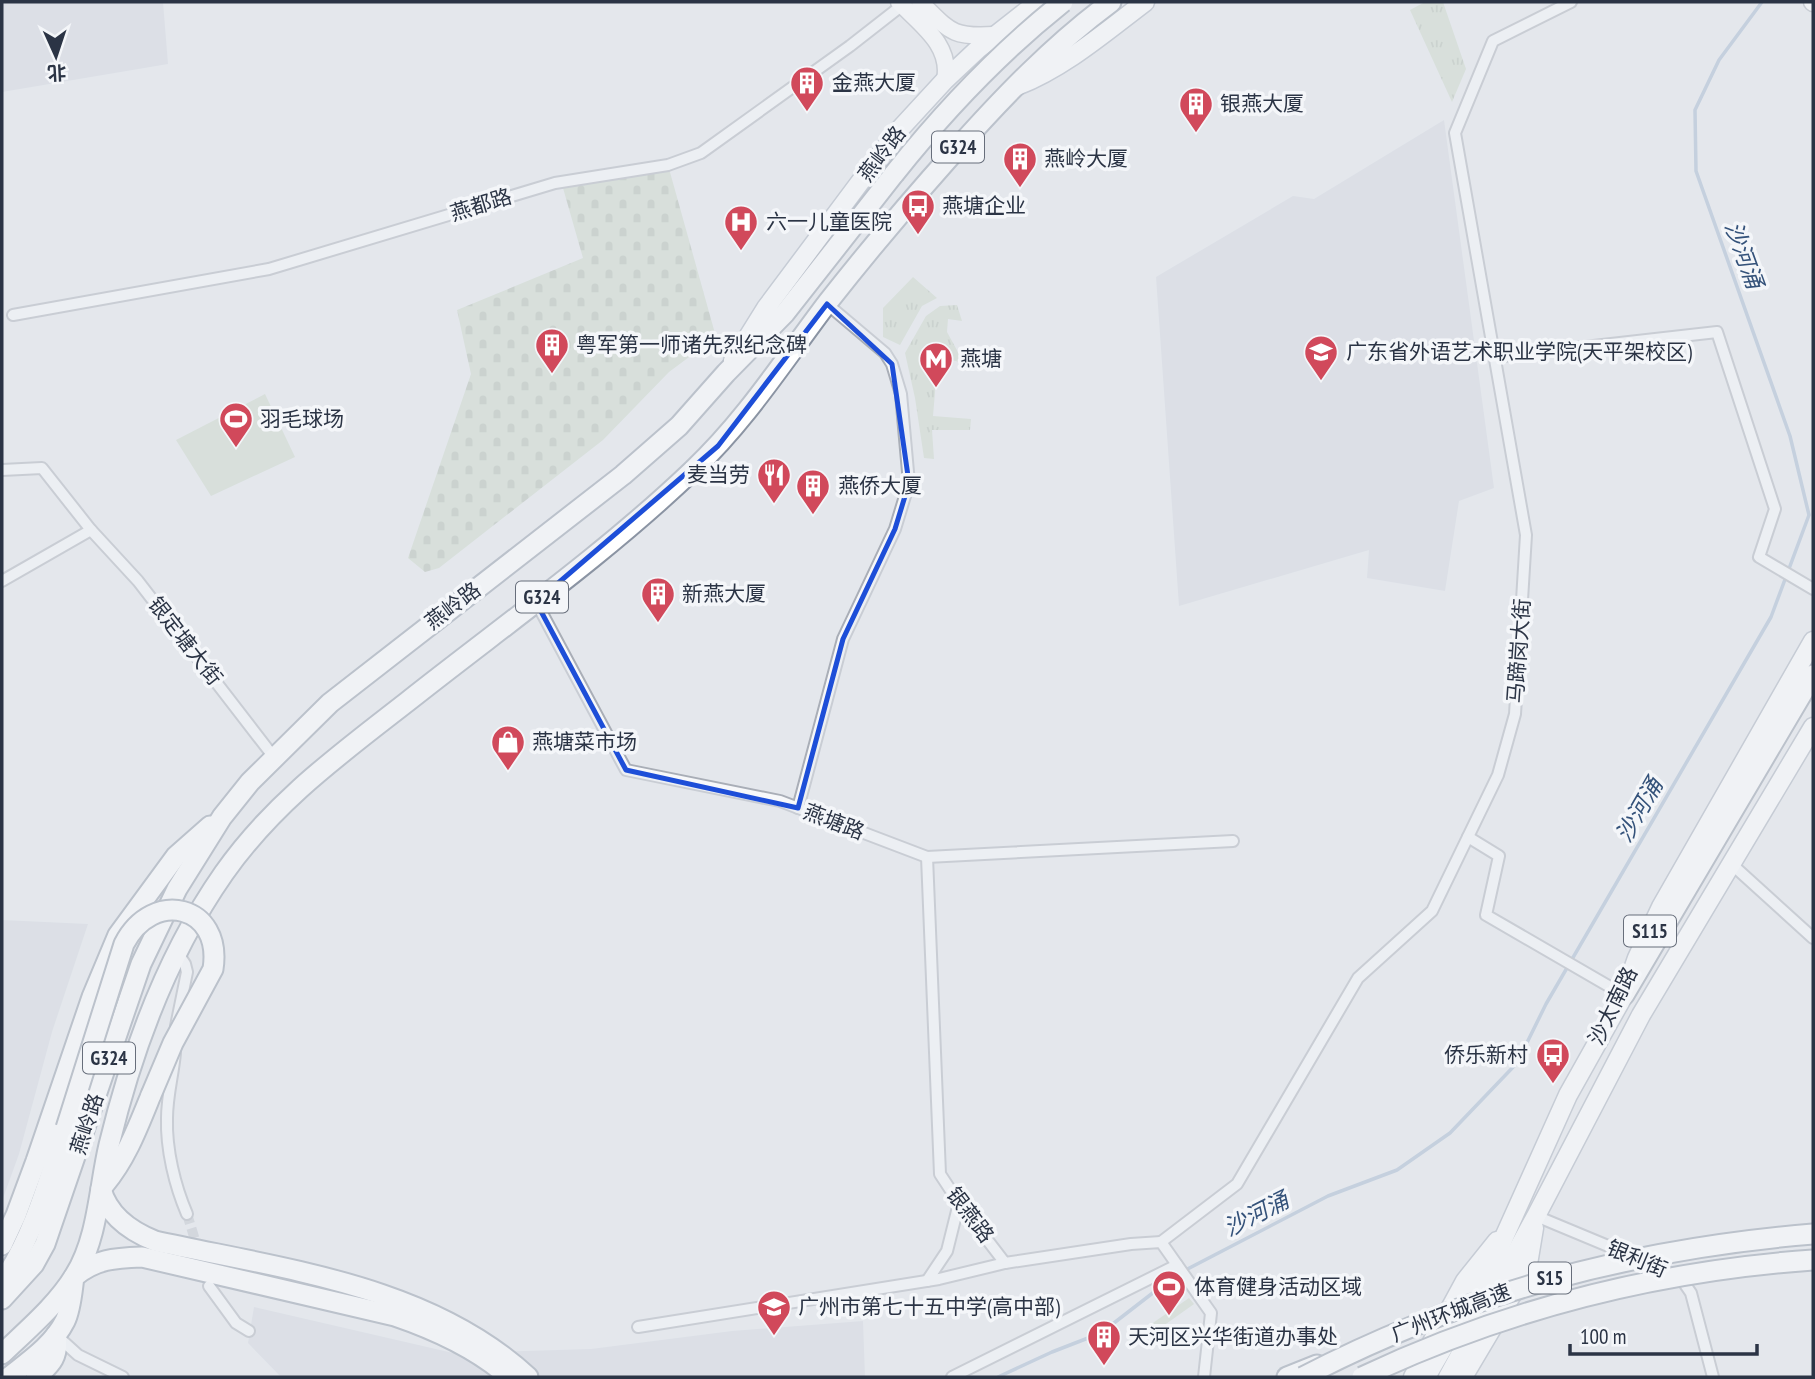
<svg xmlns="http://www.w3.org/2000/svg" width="1815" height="1379" font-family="'PT Sans Narrow','Noto Sans SC',sans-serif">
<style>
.built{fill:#d2d6de}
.grass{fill:url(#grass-tufts)}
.cemetery{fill:url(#cemetery-stones)}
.pitch{fill:#c9d6c5}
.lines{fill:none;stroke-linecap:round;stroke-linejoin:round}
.stream{stroke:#9fb4cc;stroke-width:3.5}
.street-tunnel{stroke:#bfc3cb;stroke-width:10;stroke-dasharray:10 5;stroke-linecap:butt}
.street-casing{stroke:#a9aeb7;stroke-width:14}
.secondary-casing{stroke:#a9aeb7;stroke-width:19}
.primary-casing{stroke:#a3abb8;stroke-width:21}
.highway-casing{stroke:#8b94a3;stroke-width:23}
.street{stroke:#f7f8fa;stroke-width:10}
.secondary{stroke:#fff;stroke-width:16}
.primary{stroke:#fff;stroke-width:18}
.highway{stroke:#fff;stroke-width:19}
.highway-bridge-casing{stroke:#8b94a3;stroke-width:23;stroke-linecap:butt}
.highway-bridge{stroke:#fff;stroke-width:19}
.marked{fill:none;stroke:#1d4ed8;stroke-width:5;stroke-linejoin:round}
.labels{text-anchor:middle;stroke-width:7;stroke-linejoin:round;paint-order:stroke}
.shield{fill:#f4f6f9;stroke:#676e7b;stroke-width:2}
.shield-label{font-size:19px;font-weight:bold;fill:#2b3445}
.poi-label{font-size:21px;fill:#2b3445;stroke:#f4f6f9;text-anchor:start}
.street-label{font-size:21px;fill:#2b3445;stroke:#f4f6f9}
.water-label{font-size:23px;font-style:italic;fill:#34527a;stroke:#f4f6f9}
</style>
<defs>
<pattern id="grass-tufts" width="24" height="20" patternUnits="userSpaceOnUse" patternTransform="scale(1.75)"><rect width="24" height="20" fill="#c9d6c5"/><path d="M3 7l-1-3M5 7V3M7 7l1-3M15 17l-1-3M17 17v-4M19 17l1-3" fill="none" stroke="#adb8ab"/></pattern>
<pattern id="cemetery-stones" width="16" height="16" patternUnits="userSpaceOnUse" patternTransform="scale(1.75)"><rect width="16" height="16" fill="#c9d6c5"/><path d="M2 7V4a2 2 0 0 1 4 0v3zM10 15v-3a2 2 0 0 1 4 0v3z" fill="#adb8ab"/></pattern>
</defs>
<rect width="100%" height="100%" fill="#e4e7ec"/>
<!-- built -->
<g class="built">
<polygon points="2,2 163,2 168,64 2,92"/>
<polygon points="1444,120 1494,488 1459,501 1445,591 1367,578 1369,550 1179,606 1156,277 1293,196 1314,199"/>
<polygon points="2,920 88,924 52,1032 19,1154 2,1201"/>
<polygon points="254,1307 453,1353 591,1349 732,1331 863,1321 865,1377 281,1377 248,1343"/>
</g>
<!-- grass -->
<g class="grass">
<polygon points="1425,2 1443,2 1466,69 1452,102 1410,10"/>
<polygon points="913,277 937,298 922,306 900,345 883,337 883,308"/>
<polygon points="957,305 962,321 948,319 947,332 964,363 938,357 933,416 971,419 970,430 932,430 934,459 924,458 915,398 905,353 926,316 940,306"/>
</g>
<!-- cemetery -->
<polygon class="cemetery" points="668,165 716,337 669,372 603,440 439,568 425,572 408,558 471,374 457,310 583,258 563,188"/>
<!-- pitch -->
<g class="pitch">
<polygon points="265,394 295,457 211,496 176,440"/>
<polygon points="1189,1298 1194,1304 1149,1336 1144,1329"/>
</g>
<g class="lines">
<!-- stream -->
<polyline class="stream" points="998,1377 1052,1352 1101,1333 1176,1275 1328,1196 1397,1170 1450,1133 1517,1063 1546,1004 1771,617 1809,515 1790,436 1696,171 1695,110 1719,60 1762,2"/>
<!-- street-tunnel -->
<polyline class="street-tunnel" points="187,1214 199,1253"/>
<!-- street casing -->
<g class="street-casing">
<g id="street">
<polyline points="13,315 269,269 555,183 668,165 701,153 850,46 905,3"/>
<polyline points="1495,357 1717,332 1775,509 1759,557 1813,589"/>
<polyline points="2,470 42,468 91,530 138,581 273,756"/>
<polyline points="2,581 91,530"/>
<polyline points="536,602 626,770 780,801 927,857 1233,841"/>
<polyline points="798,808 843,639 895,529 909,483 901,394 892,364 885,353 827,304"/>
<polyline points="1468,837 1499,856 1486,915 1624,995"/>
<polyline points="927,857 940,1174 959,1203 1005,1263 1131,1244 1161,1242 1211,1313 1204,1377"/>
<polyline points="1737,869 1813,938"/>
<polyline points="176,1026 187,972 185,964 177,952"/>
<path d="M175 1053C173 1075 167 1096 167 1118 166 1150 175 1186 187 1214"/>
<polyline points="1536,1216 1661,1268 1682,1280 1691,1293 1713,1377"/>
<polyline points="1161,1242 1237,1184 1358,978 1432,911 1498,775 1515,714 1526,535 1455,133 1493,41 1571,2"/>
<polyline points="927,1281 947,1251 959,1203"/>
<polyline points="209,1286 236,1323 249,1331"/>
<polyline points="638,1327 939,1279 1005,1263"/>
<polyline points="56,1335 78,1355 123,1377"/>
<polyline points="952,1377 1177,1265"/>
</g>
</g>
<!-- secondary casing -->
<g class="secondary-casing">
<g id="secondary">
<path d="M899 2C920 24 952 45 945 80"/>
<path d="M920 2C949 30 951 38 994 35"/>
<polyline points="1812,2 1813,3"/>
</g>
</g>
<!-- primary casing -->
<g class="primary-casing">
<g id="primary">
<path d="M1017 86C1065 67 1104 33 1145 2"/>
<polyline points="733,361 766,308 899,130 945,80 978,49 1038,2"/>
<polyline points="1413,1377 1465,1281 1497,1241"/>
<polyline points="1426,1377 1492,1264 1568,1095 1624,995 1637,958 1661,907 1813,641"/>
<polyline points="1448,1377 1536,1216 1641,1015 1813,727"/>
<polyline points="1463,1377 1523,1276 1528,1264 1534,1228"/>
</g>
</g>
<!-- highway casing -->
<g class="highway-casing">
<g id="highway">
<polyline points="1624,995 1813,675"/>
<path d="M104 1185C126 1159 138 1127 151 1095"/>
<path d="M101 1189C108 1215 130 1231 155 1241 282 1269 429 1285 528 1377"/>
<polyline points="2,1245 16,1215 36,1161 92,997 118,935 176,856 210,826"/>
<path d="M2 1283C34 1235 48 1182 66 1128"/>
<polyline points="2,1299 34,1264 45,1244 141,964 177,889 222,817 250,782 330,703 623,475 679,426 726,373 785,313 894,174"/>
<path d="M2 1354C27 1330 57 1305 75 1275 98 1238 99 1187 109 1145 132 1050 168 953 224 873 274 802 339 755 407 702 503 626 604 555 693 470 746 420 784 360 828 302 869 250 911 200 955 151 1003 97 1053 45 1111 2"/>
<path d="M9 1377C29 1361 53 1345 65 1321 71 1309 72 1291 74 1277 95 1259 115 1258 142 1257L395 1316C436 1330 476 1348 509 1377"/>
<path d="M36 1377C52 1364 59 1356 56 1335"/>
<polyline points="1287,1377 1317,1365"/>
</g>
</g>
<!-- street -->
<use href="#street" class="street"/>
<!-- secondary -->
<use href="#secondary" class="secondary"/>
<!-- primary -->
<use href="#primary" class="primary"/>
<!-- highway -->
<use href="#highway" class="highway"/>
<!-- highway-bridge casing -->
<g class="highway-bridge-casing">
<g id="highway-bridge">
<path d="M894 174C945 110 999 53 1063 2"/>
<path d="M66 1128 124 944C153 888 223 905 213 969L173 1043 151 1095"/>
<path d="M1303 1377C1464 1293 1632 1249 1813 1234"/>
<path d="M1362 1377C1504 1310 1656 1271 1813 1260"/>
</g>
</g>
<!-- highway-bridge -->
<use href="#highway-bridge" class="highway-bridge"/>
</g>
<!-- marked area -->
<path d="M0 0H1815V1379H0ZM827 304 892 364 909 483 895 529 843 639 798 808 626 770 536 602 718 446Z" fill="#e4e7ec" fill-opacity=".55" fill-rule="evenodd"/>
<path class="marked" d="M827 304 892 364 909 483 895 529 843 639 798 808 626 770 536 602 718 446Z"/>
<!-- icons -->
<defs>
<g id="building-pin" transform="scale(1.75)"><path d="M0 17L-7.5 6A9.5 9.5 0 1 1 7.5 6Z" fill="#d1495b" stroke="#f4f6f9"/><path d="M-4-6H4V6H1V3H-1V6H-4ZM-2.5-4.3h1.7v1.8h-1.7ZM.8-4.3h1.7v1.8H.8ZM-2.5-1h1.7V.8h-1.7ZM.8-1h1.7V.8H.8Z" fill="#fff"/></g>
<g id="bus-pin" transform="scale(1.75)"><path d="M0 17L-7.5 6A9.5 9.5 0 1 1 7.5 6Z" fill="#d1495b" stroke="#f4f6f9"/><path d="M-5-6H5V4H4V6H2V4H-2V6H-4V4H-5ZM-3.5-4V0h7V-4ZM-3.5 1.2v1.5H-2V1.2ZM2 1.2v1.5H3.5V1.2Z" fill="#fff"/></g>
<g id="hospital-pin" transform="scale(1.75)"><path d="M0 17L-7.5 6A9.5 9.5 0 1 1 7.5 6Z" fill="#d1495b" stroke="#f4f6f9"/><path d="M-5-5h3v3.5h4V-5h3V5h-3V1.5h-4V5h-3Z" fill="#fff"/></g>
<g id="school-pin" transform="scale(1.75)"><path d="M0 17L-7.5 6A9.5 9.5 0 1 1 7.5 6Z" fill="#d1495b" stroke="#f4f6f9"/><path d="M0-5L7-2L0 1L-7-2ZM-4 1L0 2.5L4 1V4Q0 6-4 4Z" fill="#fff"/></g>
<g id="metro-pin" transform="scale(1.75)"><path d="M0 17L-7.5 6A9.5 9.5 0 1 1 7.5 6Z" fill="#d1495b" stroke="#f4f6f9"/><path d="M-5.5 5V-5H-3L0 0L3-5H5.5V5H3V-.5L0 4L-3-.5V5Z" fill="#fff"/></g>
<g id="stadium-pin" transform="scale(1.75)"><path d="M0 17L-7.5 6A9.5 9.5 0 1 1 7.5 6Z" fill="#d1495b" stroke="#f4f6f9"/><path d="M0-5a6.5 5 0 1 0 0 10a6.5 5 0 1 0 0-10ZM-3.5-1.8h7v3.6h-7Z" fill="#fff"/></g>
<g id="restaurant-pin" transform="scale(1.75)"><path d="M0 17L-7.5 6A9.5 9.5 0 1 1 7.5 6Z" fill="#d1495b" stroke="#f4f6f9"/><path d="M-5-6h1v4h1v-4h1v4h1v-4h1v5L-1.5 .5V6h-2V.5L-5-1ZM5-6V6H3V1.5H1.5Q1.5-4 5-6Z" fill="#fff"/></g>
<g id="shop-pin" transform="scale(1.75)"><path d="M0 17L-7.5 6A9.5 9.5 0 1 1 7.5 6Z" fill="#d1495b" stroke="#f4f6f9"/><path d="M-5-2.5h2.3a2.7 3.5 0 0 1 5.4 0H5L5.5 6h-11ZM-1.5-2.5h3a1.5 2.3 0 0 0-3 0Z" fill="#fff"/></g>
<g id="university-pin" transform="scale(1.75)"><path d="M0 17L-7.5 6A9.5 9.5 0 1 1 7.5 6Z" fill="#d1495b" stroke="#f4f6f9"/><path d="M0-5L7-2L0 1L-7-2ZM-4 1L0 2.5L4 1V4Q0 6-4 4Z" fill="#fff"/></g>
</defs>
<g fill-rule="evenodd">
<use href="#building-pin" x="807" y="83"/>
<use href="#building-pin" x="1196" y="104"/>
<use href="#building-pin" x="1020" y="159"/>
<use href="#bus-pin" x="918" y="206"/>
<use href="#hospital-pin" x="741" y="222"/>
<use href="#building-pin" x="552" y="345"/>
<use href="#school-pin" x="1321" y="352"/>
<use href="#metro-pin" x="936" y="359"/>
<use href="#stadium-pin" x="236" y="419"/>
<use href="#restaurant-pin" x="774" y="475"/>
<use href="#building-pin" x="813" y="486"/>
<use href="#building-pin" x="658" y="594"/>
<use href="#shop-pin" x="508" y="742"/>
<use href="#bus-pin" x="1553" y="1055"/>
<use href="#stadium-pin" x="1169" y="1287"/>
<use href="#university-pin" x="774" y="1307"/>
<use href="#building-pin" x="1104" y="1337"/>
</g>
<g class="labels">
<!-- shield labels -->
<g class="shield">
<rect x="932" y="131.5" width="52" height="31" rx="5"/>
<rect x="516" y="581.5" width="52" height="31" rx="5"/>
<rect x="1624" y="915.5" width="52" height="31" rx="5"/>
<rect x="83" y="1042.5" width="52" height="31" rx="5"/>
<rect x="1529" y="1262.5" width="42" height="31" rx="5"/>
</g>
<g class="shield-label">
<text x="958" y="154">G324</text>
<text x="542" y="604">G324</text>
<text x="1650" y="938">S115</text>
<text x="109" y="1065">G324</text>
<text x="1550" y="1285">S15</text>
</g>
<!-- poi labels -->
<g class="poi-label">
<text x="832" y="90">金燕大厦</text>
<text x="1220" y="111">银燕大厦</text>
<text x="1044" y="166">燕岭大厦</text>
<text x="942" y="213">燕塘企业</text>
<text x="766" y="229">六一儿童医院</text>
<text x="576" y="352">粤军第一师诸先烈纪念碑</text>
<text x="1346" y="359">广东省外语艺术职业学院(天平架校区)</text>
<text x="960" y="366">燕塘</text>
<text x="260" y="426">羽毛球场</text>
<text x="750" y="482" text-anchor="end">麦当劳</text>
<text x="838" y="493">燕侨大厦</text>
<text x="682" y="601">新燕大厦</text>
<text x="532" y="749">燕塘菜市场</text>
<text x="1528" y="1062" text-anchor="end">侨乐新村</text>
<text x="1194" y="1294">体育健身活动区域</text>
<text x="798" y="1314">广州市第七十五中学(高中部)</text>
<text x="1128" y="1344">天河区兴华街道办事处</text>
</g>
<!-- street labels -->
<g class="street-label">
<text transform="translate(882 154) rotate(-53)" y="7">燕岭路</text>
<text transform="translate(481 205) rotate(-17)" y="7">燕都路</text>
<text transform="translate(453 606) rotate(-37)" y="7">燕岭路</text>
<text transform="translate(185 641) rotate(52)" y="7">银定塘大街</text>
<text transform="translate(1519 651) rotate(-86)" y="7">马蹄岗大街</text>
<text transform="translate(834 822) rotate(21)" y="7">燕塘路</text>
<text transform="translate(1613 1006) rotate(-64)" y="7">沙太南路</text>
<text transform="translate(87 1124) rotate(-72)" y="7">燕岭路</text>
<text transform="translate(970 1215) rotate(53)" y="7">银燕路</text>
<text transform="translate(1637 1259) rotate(23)" y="7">银利街</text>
<text transform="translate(1451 1313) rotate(-21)" y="7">广州环城高速</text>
</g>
<!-- water labels -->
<g class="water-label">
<text transform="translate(1744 255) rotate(70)" y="8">沙河涌</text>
<text transform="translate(1639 810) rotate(-60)" y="8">沙河涌</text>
<text transform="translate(1256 1214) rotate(-27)" y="8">沙河涌</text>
</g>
</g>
<!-- border -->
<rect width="1815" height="1379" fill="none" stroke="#2b3445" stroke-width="7"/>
<!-- north arrow -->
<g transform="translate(56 56) rotate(177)" stroke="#f4f6f9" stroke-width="5" paint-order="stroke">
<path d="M0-5L12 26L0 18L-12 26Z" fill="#2b3445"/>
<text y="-10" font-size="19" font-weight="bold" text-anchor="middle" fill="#2b3445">北</text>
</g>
<!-- scale -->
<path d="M1570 1344v10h187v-10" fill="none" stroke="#2b3445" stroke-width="3.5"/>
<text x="1580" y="1344" font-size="21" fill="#2b3445" stroke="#f4f6f9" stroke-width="5" paint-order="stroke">100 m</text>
</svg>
